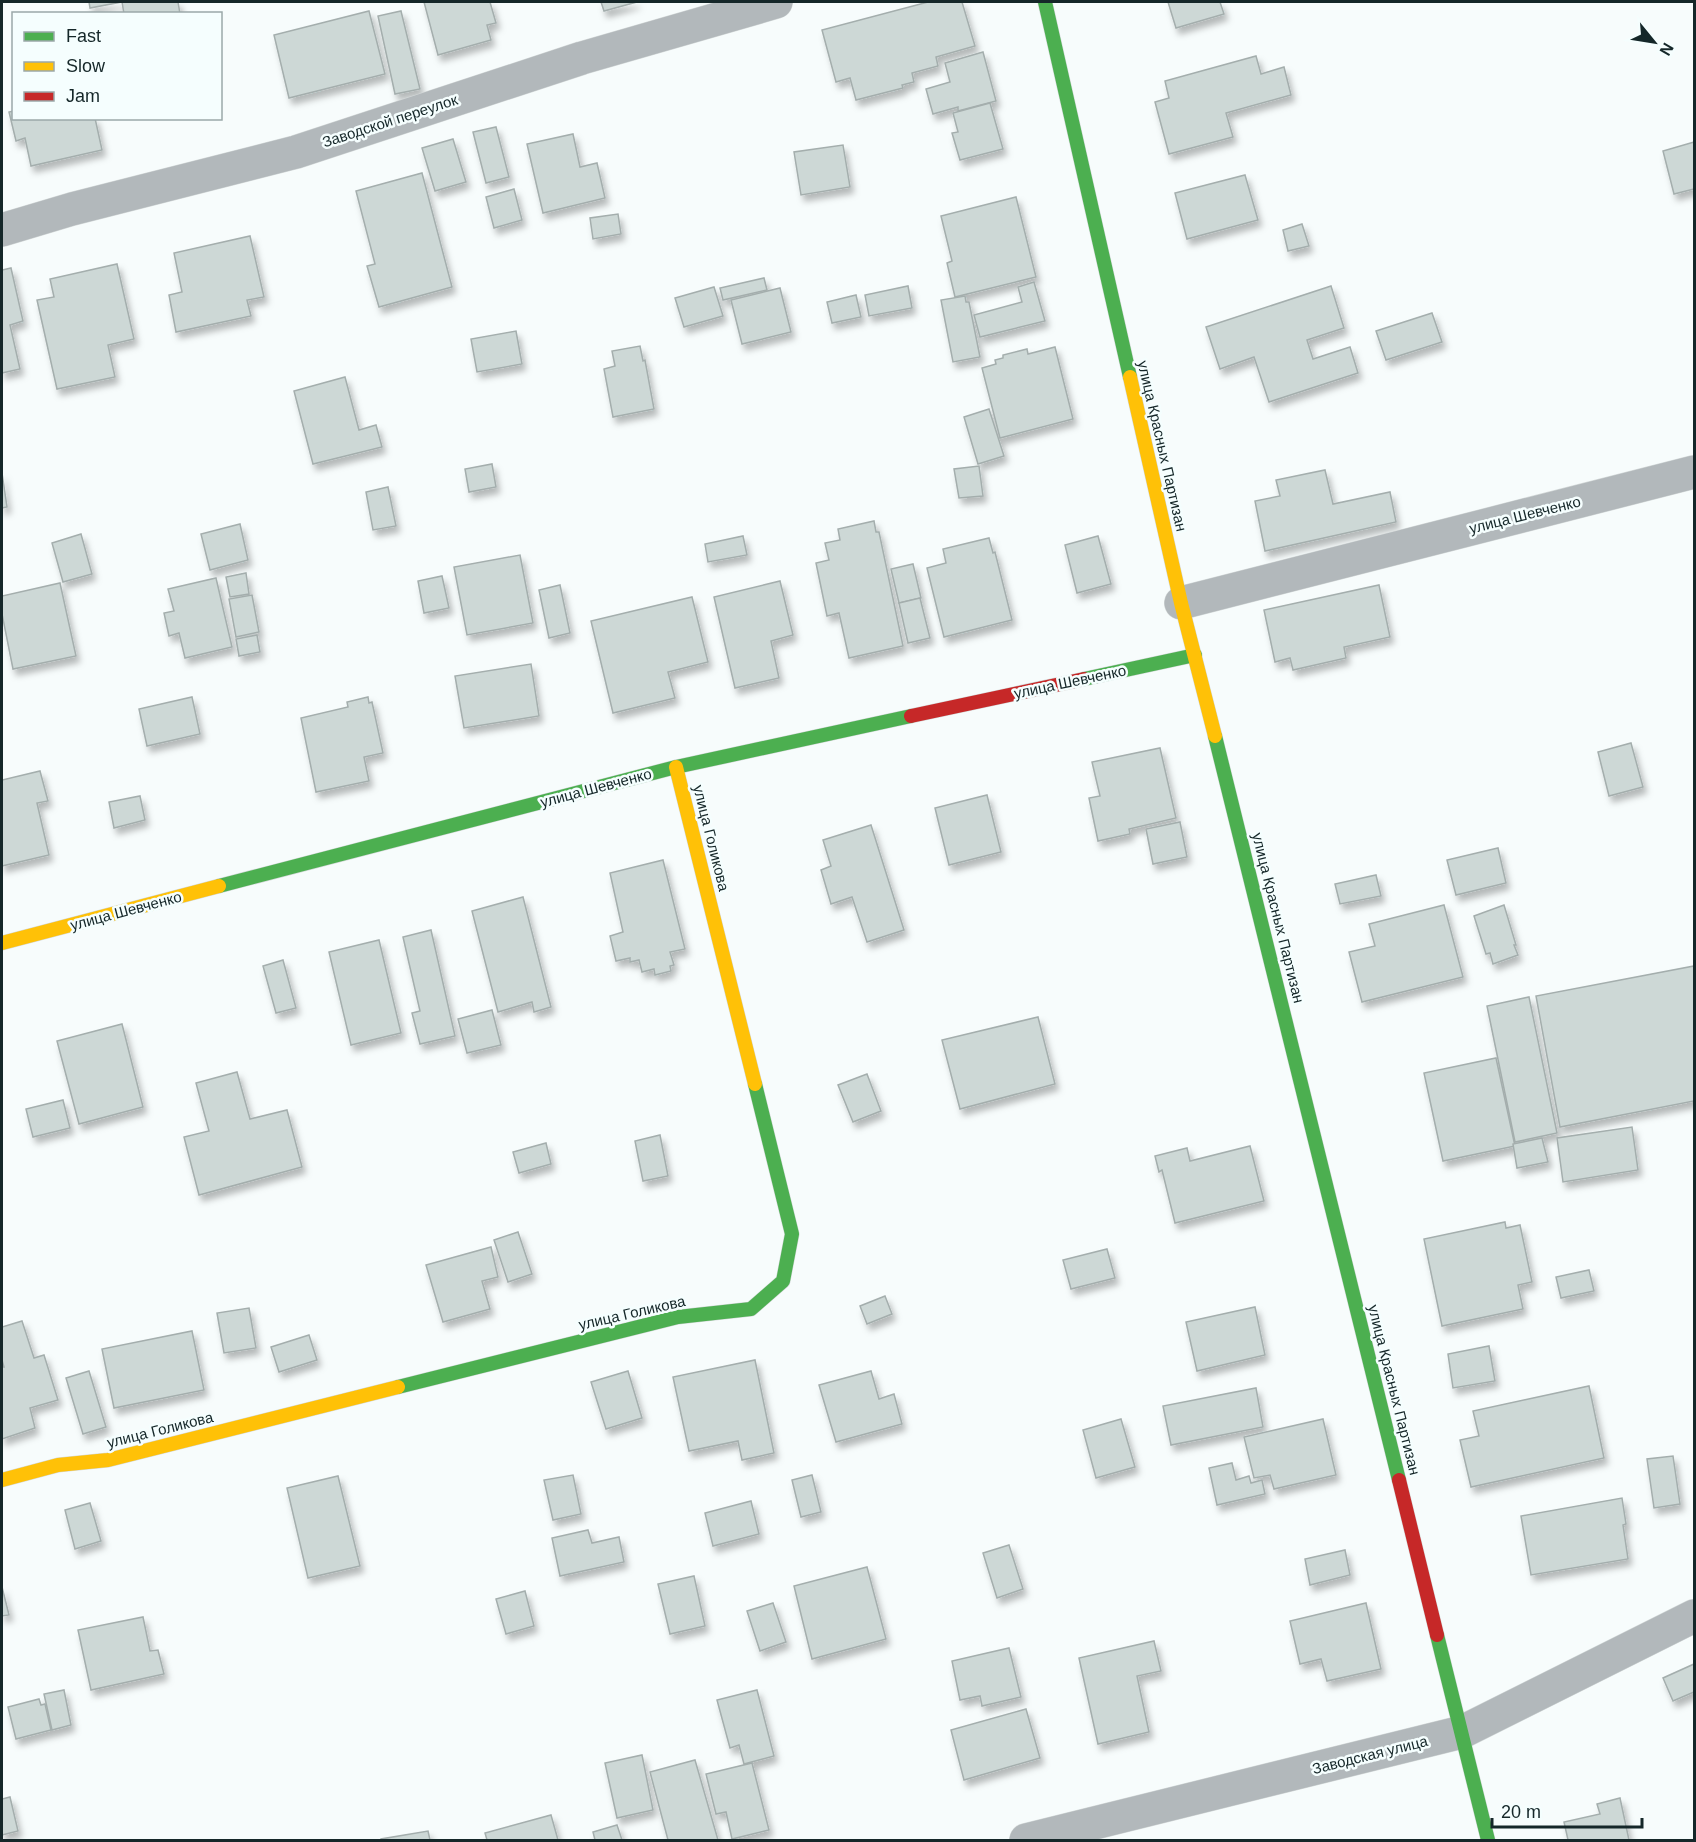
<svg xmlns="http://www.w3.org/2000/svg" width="1696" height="1842" font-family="Arial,sans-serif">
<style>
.building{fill:#cdd8d6;stroke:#a4aead;stroke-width:1.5;filter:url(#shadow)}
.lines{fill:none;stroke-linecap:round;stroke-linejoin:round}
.street-casing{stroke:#d4d9d9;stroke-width:34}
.fast-casing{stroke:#d4d9d9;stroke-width:15}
.slow-casing{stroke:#d4d9d9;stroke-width:15}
.jam-casing{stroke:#d4d9d9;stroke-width:15}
.street{stroke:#b2b8bb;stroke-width:33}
.fast{stroke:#4caf50;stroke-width:14}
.slow{stroke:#ffc107;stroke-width:14}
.jam{stroke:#c62828;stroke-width:14}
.labels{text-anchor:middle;stroke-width:5;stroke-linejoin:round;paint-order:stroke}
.street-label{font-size:15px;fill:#152729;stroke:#f5fefe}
</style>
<defs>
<filter id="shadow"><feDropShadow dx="3.5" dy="6" stdDeviation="3" flood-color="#0004"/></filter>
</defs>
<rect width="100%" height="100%" fill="#f7fcfc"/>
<!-- building -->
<g class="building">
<polygon points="89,2 178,2 180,14 124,14 122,2 90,8"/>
<polygon points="424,2 490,2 496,23 487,25 491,40 438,55"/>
<polygon points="601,2 637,2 604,11"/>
<polygon points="928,2 962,2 975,46 936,57 938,66 912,73 914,82 902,85 903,88 856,100 850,78 836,82 822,30"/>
<polygon points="1168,2 1220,2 1224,14 1176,28"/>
<polygon points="369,11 385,74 289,98 274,35"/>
<polygon points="401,11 420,89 395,94 378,16"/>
<polygon points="983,52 996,101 958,111 958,107 933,114 926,89 950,82 945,63"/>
<polygon points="1256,56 1261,74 1284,67 1291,95 1226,113 1233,137 1169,154 1155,102 1169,98 1165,81"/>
<polygon points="990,103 1003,149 960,160 952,133 958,132 953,113"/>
<polygon points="14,111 14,118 95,118 102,150 31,166 25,138 16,141 9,112"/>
<polygon points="496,127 509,177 486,183 473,132"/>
<polygon points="573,134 580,167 597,163 605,198 543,213 527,144"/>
<polygon points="453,139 466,182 435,191 422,148"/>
<polygon points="1694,142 1694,189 1674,194 1663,151"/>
<polygon points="843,145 850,187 801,195 794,152"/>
<polygon points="422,173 452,287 379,307 367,266 375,264 356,191"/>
<polygon points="1245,175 1258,220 1187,239 1175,193"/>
<polygon points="514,189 522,220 494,228 486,197"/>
<polygon points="1016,197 1036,277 955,297 947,263 952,261 941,216"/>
<polygon points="618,214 621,234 593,239 590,218"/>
<polygon points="1302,224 1309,246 1288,251 1283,230"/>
<polygon points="250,236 264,297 247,300 251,316 176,332 169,295 182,292 174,253"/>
<polygon points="117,264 134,339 108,345 115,377 57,389 37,300 54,297 50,279"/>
<polygon points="11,268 23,321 10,325 20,369 2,373 2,270"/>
<polygon points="764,278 767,290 723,300 720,288"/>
<polygon points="1034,282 1045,321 980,337 974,315 1022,302 1018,287"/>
<polygon points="908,286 912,308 869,316 865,295"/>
<polygon points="1331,286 1344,328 1307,340 1313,359 1350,347 1358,373 1269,402 1254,357 1220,369 1206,327"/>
<polygon points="714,287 723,316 684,327 675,298"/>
<polygon points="780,288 791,332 742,344 731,300"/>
<polygon points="856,295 861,317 832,323 827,302"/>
<polygon points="965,296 966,302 969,302 980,357 953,362 941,300"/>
<polygon points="1432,313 1442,342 1386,360 1376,331"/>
<polygon points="516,331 522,364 477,372 471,339"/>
<polygon points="640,346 643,361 645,360 654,409 613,417 604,369 615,366 612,351"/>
<polygon points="1055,347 1073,419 1000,438 982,368 996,364 995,360 1003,358 1003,355 1027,349 1028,354"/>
<polygon points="345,377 359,430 376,425 382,447 313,464 294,391"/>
<polygon points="989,409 1004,456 978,464 964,417"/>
<polygon points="492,464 496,487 469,492 465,469"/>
<polygon points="979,466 983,496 959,498 954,469"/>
<polygon points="1325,470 1333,504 1390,492 1396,522 1265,551 1255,501 1280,496 1276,480"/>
<polygon points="2,473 7,507 2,508"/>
<polygon points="388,487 396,526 373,530 366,492"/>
<polygon points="874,521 876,532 879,532 903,646 849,658 839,613 827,616 816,563 829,560 825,543 840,540 838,529"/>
<polygon points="240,524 248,560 210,570 201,534"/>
<polygon points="81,534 92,574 63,582 52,543"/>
<polygon points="743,536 747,555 708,562 705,544"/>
<polygon points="1098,536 1111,584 1077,593 1065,545"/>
<polygon points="989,538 993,553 995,552 1012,620 944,637 927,568 946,563 943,549"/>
<polygon points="520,555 533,623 467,635 454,567"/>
<polygon points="913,564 921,598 899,603 891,569"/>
<polygon points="246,573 249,594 230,597 226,577"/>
<polygon points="442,576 449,608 424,613 418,581"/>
<polygon points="216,578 232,647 185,658 179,633 169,636 164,613 174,611 168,589"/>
<polygon points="780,581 793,635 771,641 779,678 735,688 714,597"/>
<polygon points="60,583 76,656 13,669 2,614 2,596"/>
<polygon points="560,585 570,633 549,638 539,590"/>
<polygon points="1379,585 1390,637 1344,647 1346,658 1293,670 1290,658 1275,662 1264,610"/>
<polygon points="252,595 259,632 236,637 229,599"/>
<polygon points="692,597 708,662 668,672 675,698 613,713 591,621"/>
<polygon points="920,598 930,638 908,643 899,603"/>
<polygon points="257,635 260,652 239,656 236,639"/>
<polygon points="531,664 539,716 464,728 455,676"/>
<polygon points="192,697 200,734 147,746 139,709"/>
<polygon points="368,697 369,703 372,702 383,753 364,757 369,781 316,792 301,718 348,707 347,702"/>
<polygon points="1631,743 1643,787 1609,796 1598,752"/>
<polygon points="1160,748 1176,818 1129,829 1130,834 1098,841 1089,798 1100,796 1092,762"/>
<polygon points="40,771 48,801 37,803 49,855 2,866 2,780"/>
<polygon points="987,795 1001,852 949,865 935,808"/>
<polygon points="140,796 145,820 114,828 109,802"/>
<polygon points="1180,822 1187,857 1153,864 1146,829"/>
<polygon points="871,825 904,930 867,942 852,897 831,904 821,870 831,866 823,840"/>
<polygon points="1498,848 1506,883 1456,895 1447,860"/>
<polygon points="663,860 685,949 670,952 674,965 670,966 671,971 655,975 654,969 642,972 639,960 630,962 630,958 616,961 610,936 623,932 610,873"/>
<polygon points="1376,875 1381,896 1340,904 1335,884"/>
<polygon points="523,897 551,1007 534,1012 532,1002 498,1012 472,911"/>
<polygon points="1444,905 1463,977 1362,1002 1349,952 1375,946 1369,924"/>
<polygon points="1504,905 1516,945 1514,945 1518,955 1493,964 1490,953 1486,954 1474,916"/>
<polygon points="431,930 455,1036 420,1044 412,1013 420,1011 403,937"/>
<polygon points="379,940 401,1033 351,1045 329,952"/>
<polygon points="283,960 296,1008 276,1013 263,966"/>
<polygon points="1694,966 1694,1101 1560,1127 1536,996"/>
<polygon points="1529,997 1557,1133 1515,1142 1487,1006"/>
<polygon points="492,1010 501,1045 467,1053 458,1019"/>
<polygon points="1038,1017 1055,1084 960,1109 942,1040"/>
<polygon points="122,1024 143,1107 79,1124 57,1041"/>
<polygon points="1496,1058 1515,1146 1443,1161 1424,1073"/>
<polygon points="237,1072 250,1119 287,1110 302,1167 199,1195 184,1137 209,1131 196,1083"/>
<polygon points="867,1074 881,1111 853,1122 838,1085"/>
<polygon points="63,1100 70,1128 33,1137 26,1109"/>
<polygon points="1632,1127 1638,1170 1563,1182 1557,1138"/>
<polygon points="660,1135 668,1176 643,1181 635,1141"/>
<polygon points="1542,1138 1548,1162 1517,1168 1513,1144"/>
<polygon points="546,1143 551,1164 519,1173 513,1152"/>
<polygon points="1250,1146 1264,1201 1175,1223 1162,1170 1159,1172 1155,1156 1187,1148 1190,1161"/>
<polygon points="1505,1222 1506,1228 1520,1225 1532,1282 1518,1285 1523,1309 1442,1326 1424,1239"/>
<polygon points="518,1232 532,1274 508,1282 494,1240"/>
<polygon points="491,1247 498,1277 482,1281 490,1309 443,1322 426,1265"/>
<polygon points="1107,1249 1115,1278 1071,1289 1063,1260"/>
<polygon points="1589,1270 1594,1291 1561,1298 1556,1277"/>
<polygon points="885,1296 892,1314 867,1324 860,1306"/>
<polygon points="1255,1307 1265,1355 1197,1371 1186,1322"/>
<polygon points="249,1308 256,1348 224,1353 217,1313"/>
<polygon points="22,1321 34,1358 44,1355 58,1400 30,1408 35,1428 2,1439 2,1367 4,1367 2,1360 2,1327"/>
<polygon points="192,1331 204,1390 114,1408 102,1349"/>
<polygon points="309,1335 317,1360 279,1372 271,1347"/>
<polygon points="1489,1346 1495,1381 1453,1388 1448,1354"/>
<polygon points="755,1360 774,1453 742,1460 738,1441 689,1451 673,1377"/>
<polygon points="89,1371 106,1427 83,1434 66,1378"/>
<polygon points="628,1371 642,1418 606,1429 591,1382"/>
<polygon points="871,1371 879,1399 894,1394 902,1424 836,1442 819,1385"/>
<polygon points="1589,1386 1604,1458 1471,1487 1460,1440 1479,1436 1473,1411"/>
<polygon points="1256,1388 1263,1427 1171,1445 1163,1406"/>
<polygon points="1121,1419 1135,1467 1096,1478 1083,1430"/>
<polygon points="1323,1419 1336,1475 1274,1489 1270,1475 1254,1478 1244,1437"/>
<polygon points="1673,1456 1680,1504 1654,1508 1647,1459"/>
<polygon points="1232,1463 1236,1480 1249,1476 1251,1483 1262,1480 1265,1494 1217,1505 1209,1468"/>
<polygon points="573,1475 581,1514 553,1520 544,1480"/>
<polygon points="812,1475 821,1512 801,1517 792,1480"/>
<polygon points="338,1476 360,1566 308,1578 287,1488"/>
<polygon points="1622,1498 1626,1524 1623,1525 1628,1559 1531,1575 1521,1516"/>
<polygon points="751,1501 759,1534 713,1546 705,1513"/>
<polygon points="90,1503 101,1541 75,1549 65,1510"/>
<polygon points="588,1530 592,1543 619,1537 624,1562 560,1576 552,1538"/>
<polygon points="1009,1545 1023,1589 997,1598 983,1553"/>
<polygon points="1345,1550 1350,1575 1310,1585 1305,1559"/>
<polygon points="867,1567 886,1639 812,1659 794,1586"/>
<polygon points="694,1576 705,1626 670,1634 658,1584"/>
<polygon points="2,1587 9,1615 2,1616"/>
<polygon points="525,1591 534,1626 506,1634 496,1599"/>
<polygon points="773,1603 786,1642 760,1651 747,1611"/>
<polygon points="1366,1603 1381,1669 1327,1681 1321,1659 1300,1664 1290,1621"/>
<polygon points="143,1617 150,1651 158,1650 164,1674 91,1690 78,1630"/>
<polygon points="1154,1641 1161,1671 1137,1676 1149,1732 1098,1744 1079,1658"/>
<polygon points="1009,1648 1021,1697 982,1706 980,1696 960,1700 952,1661"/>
<polygon points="1694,1664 1694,1692 1673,1701 1663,1678"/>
<polygon points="64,1690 71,1725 52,1730 44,1694"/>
<polygon points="757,1690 774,1756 744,1764 739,1745 730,1748 717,1700"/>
<polygon points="39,1699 41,1705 45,1704 51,1730 16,1739 8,1707"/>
<polygon points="1026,1709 1040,1758 964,1780 951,1730"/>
<polygon points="642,1755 653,1810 617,1818 605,1763"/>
<polygon points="695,1760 718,1840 668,1840 650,1772"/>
<polygon points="752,1763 769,1830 732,1839 726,1812 716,1814 706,1774"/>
<polygon points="10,1797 18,1831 2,1835 2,1799"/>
<polygon points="1620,1798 1629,1840 1568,1840 1564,1822 1600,1814 1597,1804"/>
<polygon points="551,1815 558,1840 487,1840 485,1833"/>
<polygon points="617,1825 622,1840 595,1840 593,1832"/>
<polygon points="428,1831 430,1840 381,1840 381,1839"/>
</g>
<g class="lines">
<!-- street casing -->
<g class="street-casing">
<g id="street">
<polyline points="2,230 72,209 296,152 582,58 776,2"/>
<polyline points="1181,603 1694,472"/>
<polyline points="1026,1840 1462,1732 1694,1616"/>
</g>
</g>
<!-- fast casing -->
<g class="fast-casing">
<g id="fast">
<polyline points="1045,2 1130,377"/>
<polyline points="1084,679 1195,655"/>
<polyline points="1215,736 1399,1480"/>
<polyline points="219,886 676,767 911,716"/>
<polyline points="398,1387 678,1317 751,1309 783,1281 792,1234 755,1084"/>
<polyline points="1437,1635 1488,1840"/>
</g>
</g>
<!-- slow casing -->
<g class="slow-casing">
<g id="slow">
<polyline points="1130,377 1181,603 1215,736"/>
<polyline points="676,767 755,1084"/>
<polyline points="2,943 219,886"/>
<polyline points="2,1480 58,1465 108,1460 398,1387"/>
</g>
</g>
<!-- jam casing -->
<g class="jam-casing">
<g id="jam">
<polyline points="911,716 1084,679"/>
<polyline points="1399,1480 1437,1635"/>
</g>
</g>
<!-- street -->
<use href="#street" class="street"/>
<!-- fast -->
<use href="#fast" class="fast"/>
<!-- slow -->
<use href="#slow" class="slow"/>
<!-- jam -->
<use href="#jam" class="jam"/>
</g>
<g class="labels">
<!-- street labels -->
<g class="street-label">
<text transform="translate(390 121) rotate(-18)" y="5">Заводской переулок</text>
<text transform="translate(1162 446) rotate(77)" y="5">улица Красных Партизан</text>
<text transform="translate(1525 515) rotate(-14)" y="5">улица Шевченко</text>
<text transform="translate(1070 682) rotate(-12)" y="5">улица Шевченко</text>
<text transform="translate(596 788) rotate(-15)" y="5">улица Шевченко</text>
<text transform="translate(711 838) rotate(76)" y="5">улица Голикова</text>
<text transform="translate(126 911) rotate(-15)" y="5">улица Шевченко</text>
<text transform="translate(1278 918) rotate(76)" y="5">улица Красных Партизан</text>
<text transform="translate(632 1313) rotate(-13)" y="5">улица Голикова</text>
<text transform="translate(1394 1390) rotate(76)" y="5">улица Красных Партизан</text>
<text transform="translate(160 1430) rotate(-14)" y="5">улица Голикова</text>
<text transform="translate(1370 1755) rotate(-14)" y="5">Заводская улица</text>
</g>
</g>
<!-- border -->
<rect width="1696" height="1842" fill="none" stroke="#152729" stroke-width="6"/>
<!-- legend -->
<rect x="12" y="12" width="210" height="108" fill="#f5fefe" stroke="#9ba8a9" stroke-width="1.5"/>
<rect x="24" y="32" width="30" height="9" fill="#4caf50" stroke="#9ba8a9" stroke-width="1.5"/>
<text x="66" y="42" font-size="18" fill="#152729">Fast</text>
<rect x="24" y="62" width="30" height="9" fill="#ffc107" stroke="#9ba8a9" stroke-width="1.5"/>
<text x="66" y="72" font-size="18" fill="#152729">Slow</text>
<rect x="24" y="92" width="30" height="9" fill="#c62828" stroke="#9ba8a9" stroke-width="1.5"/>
<text x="66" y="102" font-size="18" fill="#152729">Jam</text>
<!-- north arrow -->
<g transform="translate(1654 42) rotate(120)" stroke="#f5fefe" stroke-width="4.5" paint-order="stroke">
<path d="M0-4.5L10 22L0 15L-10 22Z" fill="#152729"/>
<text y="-9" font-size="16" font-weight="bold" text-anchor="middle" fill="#152729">N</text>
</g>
<!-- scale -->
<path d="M1492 1818v9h150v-9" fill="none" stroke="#152729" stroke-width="3"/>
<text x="1501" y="1818" font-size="18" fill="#152729" stroke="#f5fefe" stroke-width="4.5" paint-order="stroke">20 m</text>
</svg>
